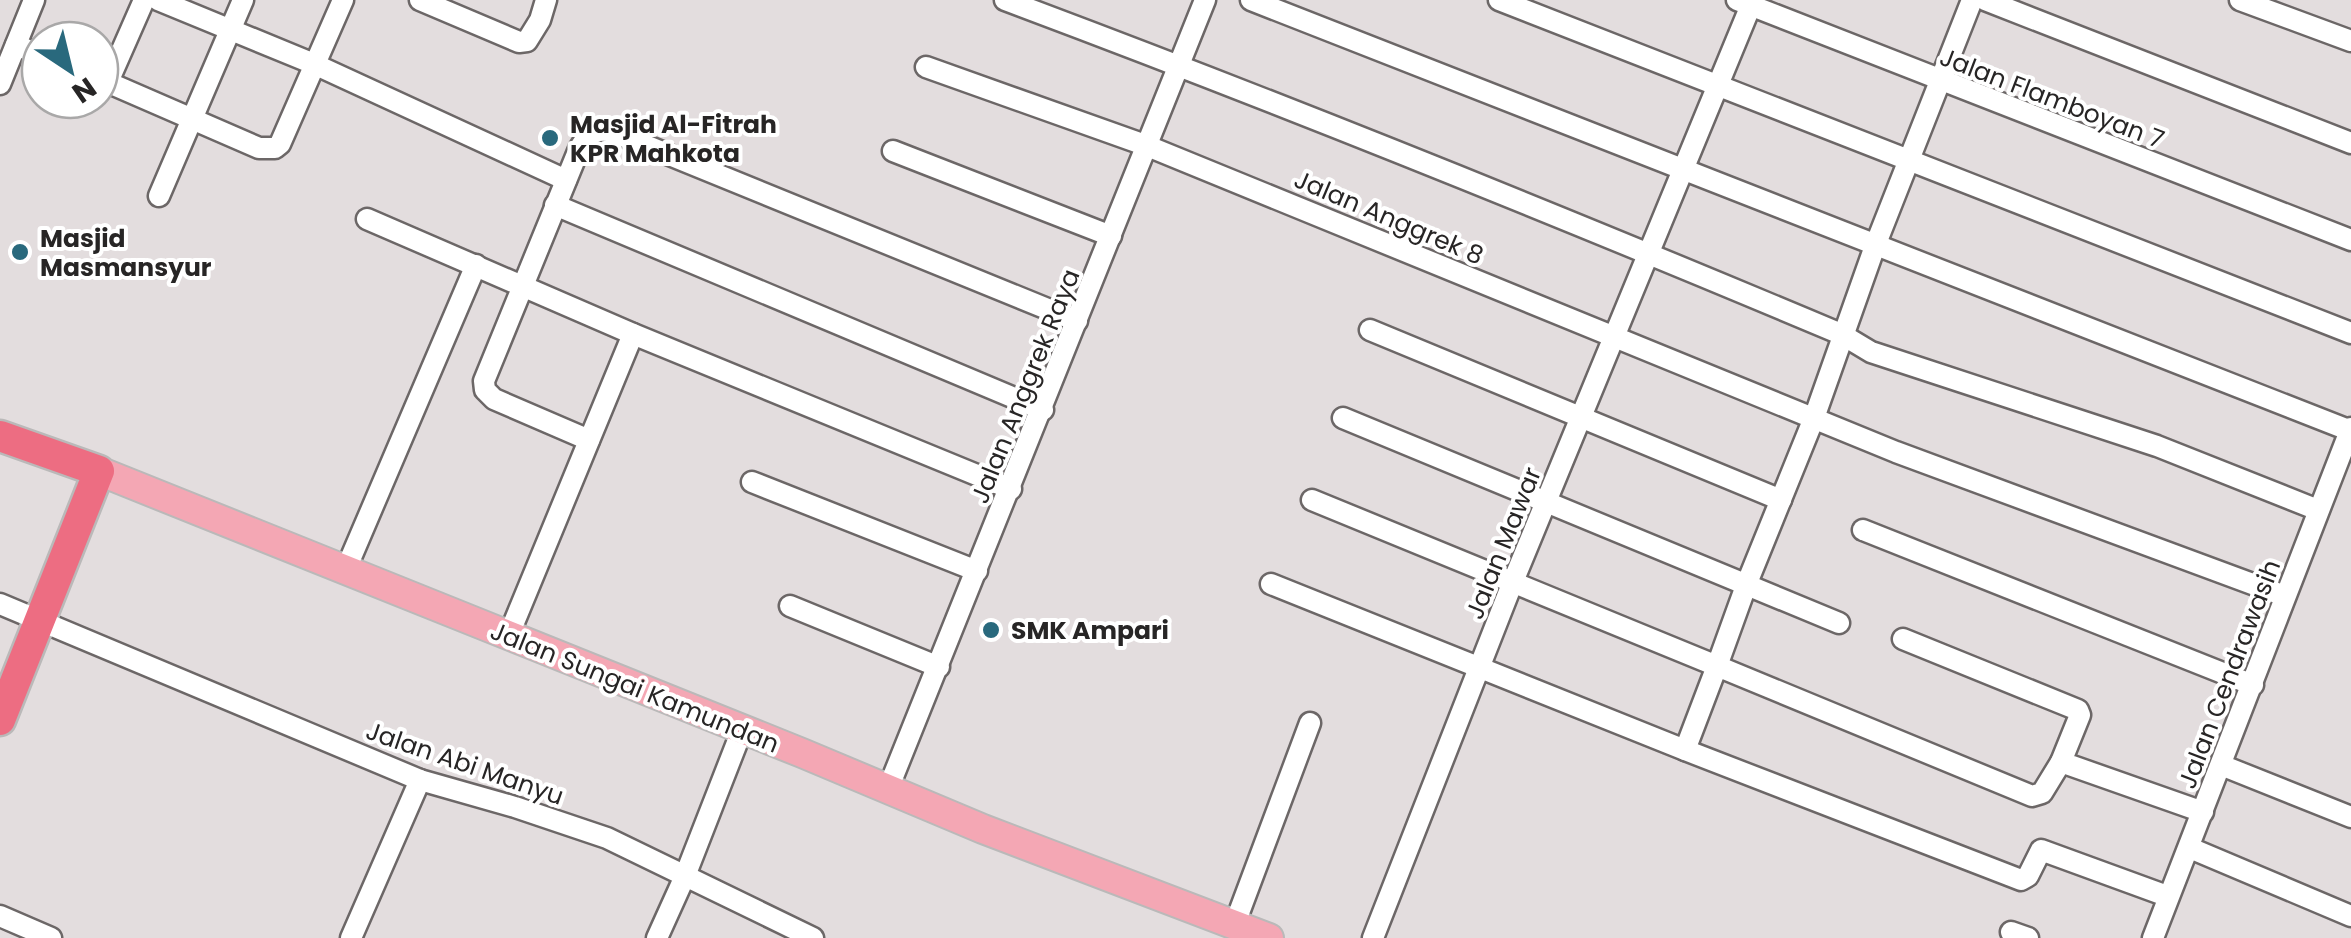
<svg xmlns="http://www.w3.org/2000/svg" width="2351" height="938" font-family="Poppins,sans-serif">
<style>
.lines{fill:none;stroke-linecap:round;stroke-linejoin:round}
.minor-casing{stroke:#6c6767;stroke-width:25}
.major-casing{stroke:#bab9b9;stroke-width:32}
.highway-casing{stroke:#bab9b9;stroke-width:35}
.minor{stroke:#fff;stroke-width:20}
.major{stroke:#f4a7b4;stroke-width:28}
.highway{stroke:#ed6d82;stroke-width:30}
.poi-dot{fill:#29697d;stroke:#fff;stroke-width:4}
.labels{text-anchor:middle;stroke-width:8;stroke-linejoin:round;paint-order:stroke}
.street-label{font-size:25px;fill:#272525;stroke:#fff}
.poi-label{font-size:25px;font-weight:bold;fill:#272525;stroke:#fff;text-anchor:start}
</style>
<rect width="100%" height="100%" fill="#e3ddde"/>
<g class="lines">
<!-- minor casing -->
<g class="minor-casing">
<g id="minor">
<polyline points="158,0 314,64 566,180"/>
<polyline points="420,0 519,42 527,41 540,20 546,0"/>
<path d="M1005 0C1286 105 1565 218 1841 334L1871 352 2157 446 2318 510"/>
<polyline points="1251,0 2351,431"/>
<polyline points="1499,0 2351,333"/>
<polyline points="1737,0 2351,240"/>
<polyline points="1985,0 2351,143"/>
<polyline points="2240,0 2351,41"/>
<polyline points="16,45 40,55"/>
<polyline points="926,67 1145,145 1896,452 2285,596"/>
<polyline points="100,79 259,148 275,148 280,144 343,0"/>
<polyline points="108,82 144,0"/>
<polyline points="0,84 34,0"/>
<polyline points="893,151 1111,236"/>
<polyline points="159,196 243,0"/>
<polyline points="555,205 1043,410"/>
<polyline points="367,219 633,334 1011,489"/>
<polyline points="1370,330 1781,500"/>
<polyline points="1343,418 1839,623"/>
<path d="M589 440 494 399 485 390 484 381 579 149C588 134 594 128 613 132L1077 321"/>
<polyline points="752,482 977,571"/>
<polyline points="1312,500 1717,666 1747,583 1814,418 1875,246 1972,0"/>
<polyline points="1863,530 2253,685"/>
<polyline points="346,569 476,265"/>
<polyline points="1271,584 1685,750 1717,666 2032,796 2042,793 2061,762"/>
<polyline points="0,604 420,780 515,807 607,838 813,938"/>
<polyline points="790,606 939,667"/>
<polyline points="508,637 633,334"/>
<polyline points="1903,639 2078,710 2080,715 2061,762 2203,812"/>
<polyline points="1685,750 2021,880 2028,876 2041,850 2167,896"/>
<polyline points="2221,765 2351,817"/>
<polyline points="888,789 1205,0"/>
<polyline points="2190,848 2351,916"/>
<polyline points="0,916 51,938"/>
<polyline points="1234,926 1310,723"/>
<polyline points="2011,932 2028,938"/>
<polyline points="351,938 420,780"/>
<polyline points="657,938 685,876 742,730"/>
<polyline points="1373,938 1512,584 1751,5"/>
<polyline points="2153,938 2351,428"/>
</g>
</g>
<!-- major casing -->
<g class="major-casing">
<polyline id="major" points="99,471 802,753 983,829 1269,938"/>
</g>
<!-- highway casing -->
<g class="highway-casing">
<polyline id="highway" points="0,436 99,471 0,720"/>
</g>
<!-- minor -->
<use href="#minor" class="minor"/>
<!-- major -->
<use href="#major" class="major"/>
<!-- highway -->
<use href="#highway" class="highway"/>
</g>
<!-- markers -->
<g class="poi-dot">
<circle cx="550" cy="138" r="10"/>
<circle cx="20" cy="252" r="10"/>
<circle cx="991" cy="630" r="10"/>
</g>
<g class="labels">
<!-- street labels -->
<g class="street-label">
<text transform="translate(2052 98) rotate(21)" y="9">Jalan Flamboyan 7</text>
<text transform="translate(1389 217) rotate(23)" y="9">Jalan Anggrek 8</text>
<text transform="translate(1025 386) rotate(-68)" y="9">Jalan Anggrek Raya</text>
<text transform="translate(1503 543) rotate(-68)" y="9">Jalan Mawar</text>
<text transform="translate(2229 674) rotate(-69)" y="9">Jalan Cendrawasih</text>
<text transform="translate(635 687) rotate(22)" y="9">Jalan Sungai Kamundan</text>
<text transform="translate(465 763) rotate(19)" y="9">Jalan Abi Manyu</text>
</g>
<!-- poi labels -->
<g class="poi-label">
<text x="570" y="133">Masjid Al-Fitrah<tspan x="570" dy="29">KPR Mahkota</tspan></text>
<text x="40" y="247">Masjid<tspan x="40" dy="29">Masmansyur</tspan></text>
<text x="1011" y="639">SMK Ampari</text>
</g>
</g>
<!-- north arrow -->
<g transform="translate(70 70) rotate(145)"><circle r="48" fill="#ffffff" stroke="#a9a8a8" stroke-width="2.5"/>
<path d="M0-8L18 38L0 25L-18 38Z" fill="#29697d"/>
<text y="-15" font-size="28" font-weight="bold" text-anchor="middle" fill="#272525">N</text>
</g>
</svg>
